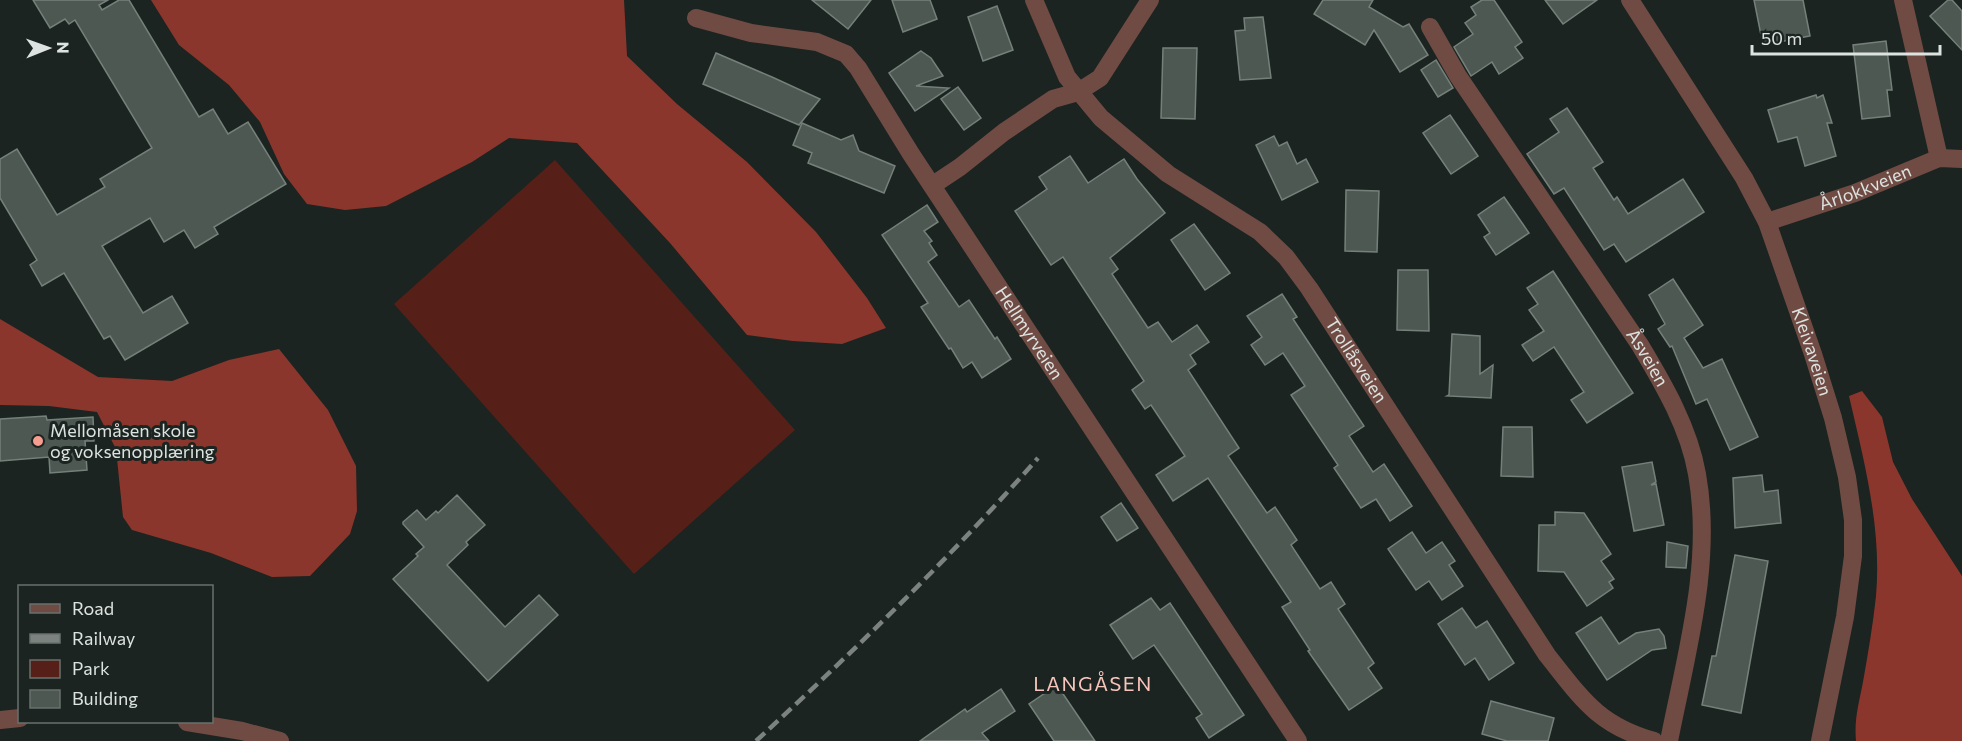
<svg xmlns="http://www.w3.org/2000/svg" width="1962" height="741" font-family="Commissioner,sans-serif">
<style>
.green{fill:#562019}
.forest{fill:#8b362c}
.building{fill:#4e5853;stroke:#75807b;stroke-width:1.5}
.lines{fill:none;stroke-linecap:round;stroke-linejoin:round}
.minor{stroke:#704b44;stroke-width:18}
.rail{stroke:#7b827f;stroke-width:4.5;stroke-dasharray:12 6;stroke-linecap:butt}
.poi-dot{fill:#f59d8f;stroke:#1b2420;stroke-width:2}
.labels{text-anchor:middle;stroke-width:6;stroke-linejoin:round;paint-order:stroke}
.street-label{font-size:18px;fill:#dde3e0;stroke:#1b2420}
.poi-label{font-size:18px;fill:#dde3e0;stroke:#1b2420;text-anchor:start}
.neighbourhood-label{font-size:20px;letter-spacing:1.5px;fill:#f8c5bc;stroke:#1b2420}
</style>
<rect width="100%" height="100%" fill="#1b2420"/>
<!-- green -->
<polygon class="green" points="555,160 795,430 634,574 394,304"/>
<!-- forest -->
<g class="forest">
<polygon points="151,0 624,0 627,56 677,104 747,162 816,232 867,298 886,328 842,344 793,341 747,335 670,243 577,143 509,138 472,162 386,206 345,210 307,204 284,174 260,122 229,85 179,45"/>
<polygon points="0,319 98,377 172,381 229,360 279,349 328,410 356,466 357,511 350,534 310,576 272,577 211,553 132,530 123,517 116,449 97,412 49,406 0,405"/>
<path d="M1862 391 1882 417 1893 462 1912 499 1962 576V741H1856C1854 719 1859 703 1863 682 1868 653 1873 625 1876 596 1882 528 1864 461 1849 396Z"/>
</g>
<!-- building -->
<g class="building">
<polygon points="33,0 108,0 99,5 102,10 119,0 129,0 199,117 213,109 228,134 248,122 286,184 214,227 218,234 195,248 184,230 164,242 150,218 102,246 143,313 172,296 188,323 125,360 110,336 104,339 64,273 42,286 30,265 37,260 0,198 0,159 17,149 57,215 105,187 100,179 152,148 75,20 69,24 65,19 50,28"/>
<polygon points="812,0 871,0 848,29"/>
<polygon points="892,0 930,0 937,19 903,32"/>
<polygon points="1323,0 1373,0 1369,7 1403,27 1409,24 1428,55 1400,72 1374,30 1365,45 1314,14"/>
<polygon points="1482,0 1494,0 1522,42 1515,47 1523,58 1499,74 1492,62 1471,76 1454,47 1473,34 1465,23 1476,15 1471,7"/>
<polygon points="1545,0 1597,0 1563,24"/>
<polygon points="1754,0 1803,0 1810,36 1763,45"/>
<polygon points="1948,0 1952,0 1962,11 1962,50 1930,16"/>
<polygon points="997,6 1013,50 983,61 968,17"/>
<polygon points="1263,17 1271,78 1240,80 1235,31 1245,30 1244,18"/>
<polygon points="1886,41 1892,90 1887,90 1890,116 1862,119 1853,45"/>
<polygon points="1163,48 1197,48 1195,119 1161,118"/>
<polygon points="921,51 931,58 943,76 916,86 949,88 915,111 889,73"/>
<polygon points="716,53 772,77 820,99 799,125 703,84"/>
<polygon points="1436,60 1453,88 1438,97 1421,70"/>
<polygon points="958,87 981,118 964,130 941,99"/>
<polygon points="1816,95 1817,98 1823,95 1832,123 1827,123 1836,156 1805,166 1797,137 1778,142 1768,110"/>
<polygon points="1567,108 1603,162 1593,168 1614,200 1617,197 1628,214 1683,179 1704,212 1626,262 1614,244 1604,250 1564,188 1554,194 1527,154 1559,132 1550,119"/>
<polygon points="1450,115 1478,156 1451,174 1423,133"/>
<polygon points="802,123 841,140 853,135 859,151 895,166 884,193 808,163 812,153 793,145"/>
<polygon points="1274,136 1279,146 1287,142 1297,164 1306,159 1318,182 1282,200 1256,145"/>
<polygon points="1070,156 1088,183 1124,159 1137,179 1165,213 1110,258 1118,269 1112,274 1148,328 1158,322 1172,342 1197,325 1209,342 1190,355 1196,364 1188,370 1239,448 1228,456 1267,513 1275,507 1297,540 1291,545 1320,589 1331,582 1345,604 1338,609 1374,663 1368,668 1382,688 1349,710 1308,651 1310,650 1282,607 1291,602 1208,478 1173,501 1156,475 1185,456 1151,405 1145,409 1132,390 1144,381 1063,257 1051,265 1015,211 1047,189 1039,177"/>
<polygon points="1346,190 1379,191 1377,252 1345,251"/>
<polygon points="1504,197 1529,233 1496,255 1484,237 1490,233 1478,215"/>
<polygon points="927,205 938,222 924,231 932,241 929,243 937,255 928,262 959,307 969,300 995,339 997,337 1011,359 982,378 972,362 963,368 951,348 949,349 921,307 928,303 882,235"/>
<polygon points="1194,224 1230,273 1205,290 1171,240"/>
<polygon points="1398,270 1428,270 1429,331 1397,330"/>
<polygon points="1553,271 1633,393 1587,423 1571,400 1584,392 1554,347 1533,361 1522,345 1544,331 1529,310 1538,304 1527,288"/>
<polygon points="1673,279 1703,325 1684,338 1703,368 1722,359 1758,437 1730,450 1707,399 1696,404 1672,346 1670,347 1658,329 1665,324 1649,295"/>
<polygon points="1282,294 1297,317 1293,319 1364,426 1349,436 1373,472 1384,464 1412,506 1390,521 1376,499 1361,508 1334,468 1338,465 1291,395 1305,386 1283,353 1265,365 1251,345 1262,337 1247,316"/>
<polygon points="1452,334 1480,336 1480,374 1493,365 1491,398 1447,396 1449,395"/>
<polygon points="46,416 47,420 93,417 94,441 85,441 87,470 50,473 49,457 0,461 0,419"/>
<polygon points="1503,427 1532,427 1533,477 1501,476"/>
<polygon points="1652,462 1656,482 1651,485 1656,484 1664,525 1634,531 1622,467"/>
<polygon points="1762,475 1764,492 1778,490 1781,523 1735,528 1733,478"/>
<polygon points="457,495 485,525 466,542 468,545 447,565 505,627 539,595 558,615 488,681 393,579 418,556 416,554 424,547 403,524 403,522 417,510 426,520 436,511 438,513"/>
<polygon points="1121,503 1138,528 1117,541 1101,517"/>
<polygon points="1555,512 1584,513 1611,554 1601,561 1614,579 1609,582 1613,588 1587,606 1564,572 1538,571 1539,525 1555,525"/>
<polygon points="1412,532 1426,553 1442,542 1455,561 1449,565 1463,586 1442,600 1429,581 1416,590 1388,549"/>
<polygon points="1667,542 1688,546 1686,568 1666,567"/>
<polygon points="1735,555 1768,561 1741,713 1702,705 1712,656 1716,656"/>
<polygon points="1151,598 1160,610 1170,603 1244,715 1209,738 1196,718 1202,714 1154,645 1133,659 1110,625"/>
<polygon points="1462,608 1476,628 1487,621 1514,663 1489,680 1475,658 1465,665 1438,624"/>
<polygon points="1601,617 1619,644 1636,633 1659,629 1664,636 1666,648 1652,650 1607,680 1576,633"/>
<polygon points="1057,685 1095,741 1054,741 1029,704"/>
<polygon points="1001,689 1015,711 982,733 989,741 920,741 965,709 967,712"/>
<polygon points="1491,701 1554,718 1548,741 1507,741 1482,734"/>
</g>
<g class="lines">
<!-- minor -->
<g class="minor">
<path id="s1" d="M1034 0 1067 77 1101 118 1168 174 1260 232 1286 257 1309 288 1547 655C1582 699 1598 725 1654 741"/>
<path id="s2" d="M1630 0 1744 178 1767 222 1813 354 1833 418 1847 477 1853 520V556L1845 617 1820 741"/>
<polyline points="1903,0 1939,158"/>
<path id="s3" d="M696 18 751 33 817 42 846 54 858 68 911 154 1298 741"/>
<path id="s4" d="M1430 27 1458 76 1640 345C1664 385 1689 428 1697 474 1713 563 1686 654 1669 741"/>
<polyline points="933,185 960,167 1004,132 1053,99 1078,92 1100,78 1150,0"/>
<path id="s5" d="M1767 222 1855 193 1939 158 1962 159"/>
<polyline points="0,720 20,718"/>
<polyline points="187,722 242,731 280,741"/>
</g>
<!-- rail -->
<path class="rail" d="M756 741C854 651 950 558 1038 458"/>
</g>
<!-- markers -->
<circle class="poi-dot" cx="38" cy="441" r="6"/>
<g class="labels">
<!-- street labels -->
<g class="street-label">
<text dy="6" stroke="none"><textPath href="#s5" startOffset="104">Årlokkveien</textPath></text>
<text dy="6" stroke="none"><textPath href="#s3" startOffset="489">Hellmyrveien</textPath></text>
<text dy="6" stroke="none"><textPath href="#s2" startOffset="398">Kleivaveien</textPath></text>
<text dy="6" stroke="none"><textPath href="#s4" startOffset="396">Åsveien</textPath></text>
<text dy="6" stroke="none"><textPath href="#s1" startOffset="494">Trollåsveien</textPath></text>
</g>
<!-- poi labels -->
<g class="poi-label">
<text x="50" y="437">Mellomåsen skole<tspan x="50" dy="21">og voksenopplæring</tspan></text>
</g>
<!-- neighbourhood labels -->
<g class="neighbourhood-label">
<text x="1093" y="691">LANGÅSEN</text>
</g>
</g>
<!-- legend -->
<rect x="18" y="585" width="195" height="138" fill="#1b2420" stroke="#69706d" stroke-width="1.5"/>
<rect x="30" y="604" width="30" height="9" fill="#704b44" stroke="#69706d" stroke-width="1.5"/>
<text x="72" y="615" font-size="18" fill="#dde3e0">Road</text>
<rect x="30" y="634" width="30" height="9" fill="#7b827f" stroke="#69706d" stroke-width="1.5"/>
<text x="72" y="645" font-size="18" fill="#dde3e0">Railway</text>
<rect x="30" y="660" width="30" height="18" fill="#562019" stroke="#69706d" stroke-width="1.5"/>
<text x="72" y="675" font-size="18" fill="#dde3e0">Park</text>
<rect x="30" y="690" width="30" height="18" fill="#4e5853" stroke="#69706d" stroke-width="1.5"/>
<text x="72" y="705" font-size="18" fill="#dde3e0">Building</text>
<!-- north arrow -->
<g transform="translate(48 48) rotate(89)" stroke="#1b2420" stroke-width="4.5" paint-order="stroke">
<path d="M0-4.5L10 22L0 15L-10 22Z" fill="#dde3e0"/>
<text y="-9" font-size="16" font-weight="bold" text-anchor="middle" fill="#dde3e0">N</text>
</g>
<!-- scale -->
<path d="M1752 45v9h188v-9" fill="none" stroke="#dde3e0" stroke-width="3"/>
<text x="1761" y="45" font-size="18" fill="#dde3e0" stroke="#1b2420" stroke-width="4.5" paint-order="stroke">50 m</text>
</svg>
